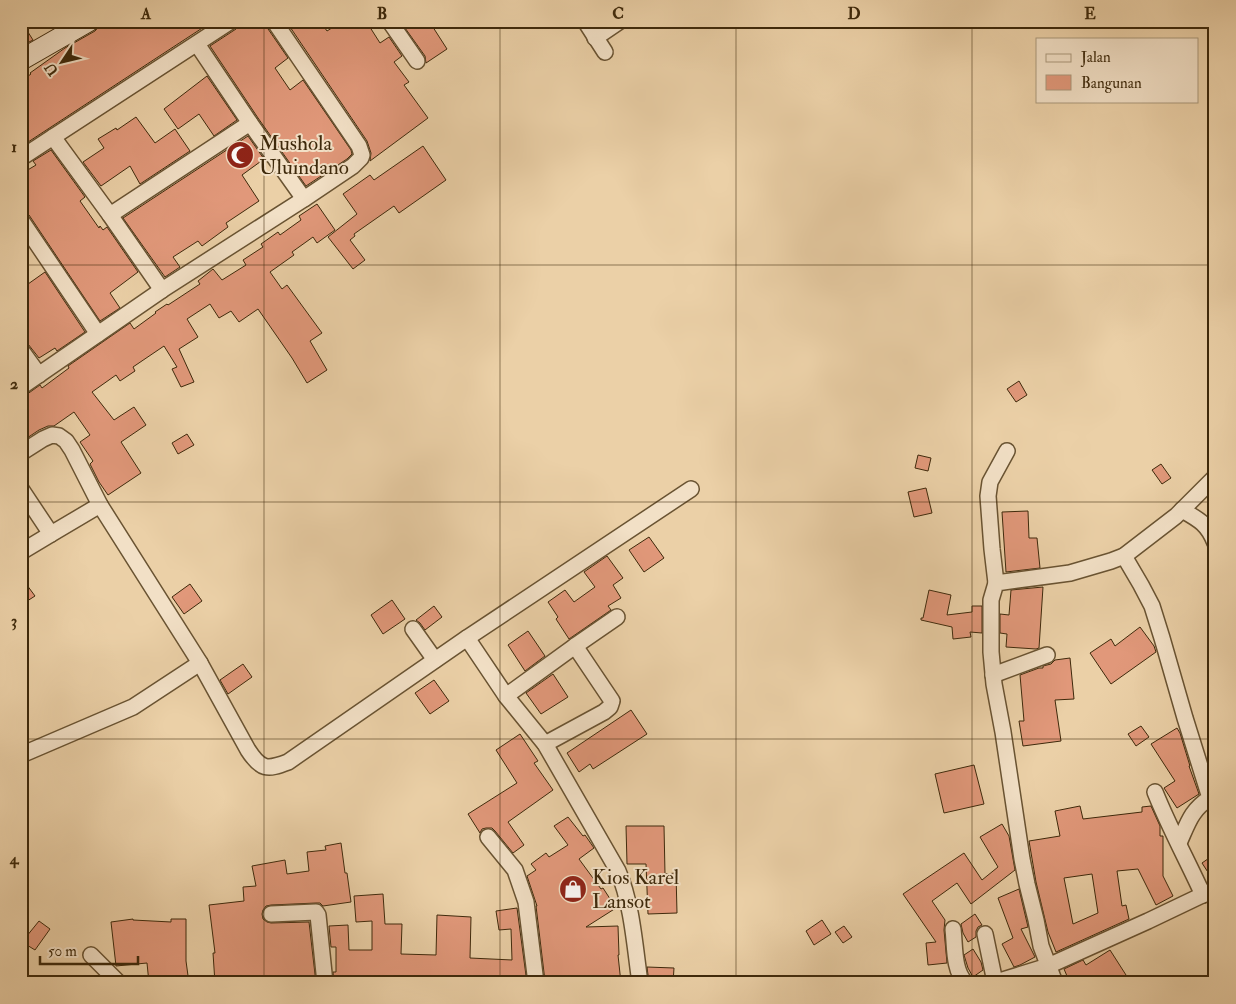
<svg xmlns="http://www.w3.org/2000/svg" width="1236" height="1004" font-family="'IM FELL Double Pica',serif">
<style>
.building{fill:#e1987a;stroke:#3e290b;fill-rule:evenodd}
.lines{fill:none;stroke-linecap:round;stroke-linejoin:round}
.street-casing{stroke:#695332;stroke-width:18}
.secondary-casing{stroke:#3e290b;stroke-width:22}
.street{stroke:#f2e0c6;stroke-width:15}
.secondary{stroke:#f2e0c6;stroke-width:20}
.grid{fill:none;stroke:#3e290b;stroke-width:1;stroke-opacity:0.55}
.labels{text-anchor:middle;stroke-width:4;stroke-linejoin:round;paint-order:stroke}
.poi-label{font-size:21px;fill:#3e290b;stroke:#f2e0c6;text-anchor:start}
.neatline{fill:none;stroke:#3e290b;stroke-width:2}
.grid-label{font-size:16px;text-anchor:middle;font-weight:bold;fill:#3e290b}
</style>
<rect width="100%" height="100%" fill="#ebd0a7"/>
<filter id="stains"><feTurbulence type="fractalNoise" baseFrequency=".004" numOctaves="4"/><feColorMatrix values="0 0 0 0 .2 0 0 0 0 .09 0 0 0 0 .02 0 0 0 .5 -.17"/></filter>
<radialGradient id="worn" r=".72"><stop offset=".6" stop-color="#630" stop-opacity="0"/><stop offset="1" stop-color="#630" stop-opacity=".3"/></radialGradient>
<!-- building -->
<g class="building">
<polygon points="21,21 33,40 21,46"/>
<polygon points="105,21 213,21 22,146 21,145 21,81 31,74 30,73 65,48 95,31 100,25"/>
<polygon points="240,21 265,21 266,26 288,58 275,68 290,90 303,80 351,150 352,154 347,159 306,186 258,118 210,46 236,29 239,26"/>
<polygon points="286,21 320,21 327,31 343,21 366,21 380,43 389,37 402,56 394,62 409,82 404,85 428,118 370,161 371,153 367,141"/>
<polygon points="415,21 429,21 447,49 426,63 425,56 405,28"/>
<polygon points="207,76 237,120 214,136 199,114 178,129 164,109"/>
<polygon points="136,117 155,143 175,129 190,151 140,184 130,166 101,186 83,162 104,148 98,139 116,128 117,130"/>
<polygon points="248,136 264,159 242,175 259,201 226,223 228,227 202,246 198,241 173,257 180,267 165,277 123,218"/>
<polygon points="423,146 446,180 399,213 394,206 354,234 355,236 350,240 365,260 353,269 328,237 357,214 343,194 370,175 374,180"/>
<polygon points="51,150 85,197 80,201 99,228 100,226 103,230 107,227 138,272 110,293 120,308 100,321 29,215 26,212 21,211 21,174 36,165 33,161"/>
<polygon points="317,204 335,230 317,243 313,237 292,252 294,255 270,272 282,289 287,285 322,333 310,341 327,370 307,383 292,358 258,309 239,322 231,311 219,318 210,304 187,319 198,337 179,349 194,382 181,387 172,369 177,367 164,346 133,367 135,371 120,381 116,375 92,392 114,420 134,407 146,425 121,442 141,473 108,495 99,482 90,464 93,461 80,442 90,435 74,412 54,426 48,426 39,430 21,442 21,396 26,395 40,385 42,388 69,368 68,366 130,323 134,329 156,313 155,312 167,304 168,305 200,284 198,281 213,269 222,280 246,265 243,260 263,247 261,244 278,232 280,235 301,220 299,216"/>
<polygon points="45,272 85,332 57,351 55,348 39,358 28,344 25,342 21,341 21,289"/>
<polygon points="1019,381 1027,395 1016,402 1007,389"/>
<polygon points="187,434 194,445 178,454 172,443"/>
<polygon points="918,455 931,458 928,471 915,468"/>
<polygon points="1161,464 1171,478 1162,484 1152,470"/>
<polygon points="926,488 932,513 914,517 908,492"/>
<polygon points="1028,511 1029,538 1037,538 1040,568 1006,572 1002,512"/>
<polygon points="649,537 664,558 644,572 629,550"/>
<polygon points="607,556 623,578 613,585 621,598 608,606 611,610 569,639 556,619 558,617 548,602 565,590 574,602 595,587 584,572"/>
<polygon points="21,577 35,596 21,605"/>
<polygon points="190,584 202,601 184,614 172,597"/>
<polygon points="1043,587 1039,648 1036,649 1006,647 1007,634 1000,633 1000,614 1009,615 1011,590"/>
<polygon points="929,590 951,595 947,615 972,612 972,606 982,606 982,633 970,632 971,637 953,639 952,627 921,620 921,618 923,618"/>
<polygon points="392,600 405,619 383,634 371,615"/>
<polygon points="434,606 442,617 425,630 420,623 416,620"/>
<polygon points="1140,627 1154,646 1156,652 1111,684 1090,653 1111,639 1115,646"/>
<polygon points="528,631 545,656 525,671 508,645"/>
<polygon points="1070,658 1074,699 1055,700 1061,741 1023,746 1019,721 1024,721 1020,675 1039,668 1043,668 1043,666 1051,664 1055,660"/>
<polygon points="243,664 252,677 228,694 220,680"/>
<polygon points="553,674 568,697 541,714 526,693"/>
<polygon points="434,680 449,701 430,714 415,693"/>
<polygon points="631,710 647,734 593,769 590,764 579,772 567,753"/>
<polygon points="1141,726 1149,737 1136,746 1128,734"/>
<polygon points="1177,728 1180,733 1190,766 1189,766 1199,794 1177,808 1164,788 1175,781 1151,744"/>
<polygon points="520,734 538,761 534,763 553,790 508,822 524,845 513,853 495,831 492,828 486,828 482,829 480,833 468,814 517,783 496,750"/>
<polygon points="974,765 984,804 944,813 935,774"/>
<path d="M1080 806 1083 819 1142 812V807L1151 806 1160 826V836H1163V876L1173 896 1156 905 1138 869 1117 871 1122 906 1126 905 1129 919 1056 952 1048 932 1036 882 1029 841 1060 836 1055 811ZM1092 874 1098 913 1073 924 1064 878Z"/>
<polygon points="568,817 583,836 585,835 594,848 579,859 601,889 603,888 616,908 586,927 618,926 619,955 618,955 621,983 568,982 568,979 545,981 536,906 537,906 527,876 536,870 531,864 546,853 549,857 568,845 554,826"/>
<polygon points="1002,824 1009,836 1015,870 971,904 957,883 932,901 945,920 944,930 947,963 928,965 926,943 936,942 903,894 964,853 982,880 998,867 980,837"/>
<polygon points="626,826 664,826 665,874 676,873 677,913 648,914 646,864 627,864"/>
<polygon points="341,843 345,873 347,873 351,902 323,906 320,903 316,903 271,905 266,906 263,910 262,914 263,919 267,922 271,923 309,922 316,983 215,983 213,953 215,953 209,905 244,901 243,887 256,886 252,866 285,860 287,874 309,871 307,852 326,850 325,846"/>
<polygon points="1215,854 1215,880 1213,880 1202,863"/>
<polygon points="1019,889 1028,927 1021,929 1035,957 1020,965 1014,967 1002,944 1013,938 998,898"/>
<polygon points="383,894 385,924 402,924 401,954 436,955 437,915 471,917 470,958 512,960 511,929 499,930 496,911 517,908 527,983 334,983 333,972 336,972 336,947 331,947 329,926 348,925 349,950 372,950 372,921 356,922 354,896"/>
<polygon points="975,914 982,925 978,927 976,931 976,937 968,942 963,933 961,924"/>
<polygon points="133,919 133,920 171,922 171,919 186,919 186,961 189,983 149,983 147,963 116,966 111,922"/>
<polygon points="822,920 831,934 814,945 806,931"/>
<polygon points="39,921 50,929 35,950 22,942"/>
<polygon points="844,926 852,937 843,943 835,932"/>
<polygon points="973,949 981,962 983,970 973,977 968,968 964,955"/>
<polygon points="1110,950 1126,975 1114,983 1070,983 1064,969 1083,960 1086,965"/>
<polygon points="647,967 674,968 673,983 649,983"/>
</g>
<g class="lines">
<!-- street casing -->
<g class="street-casing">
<g id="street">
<polyline points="585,21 605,52"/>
<polyline points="390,22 417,61"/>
<polyline points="595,38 620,21"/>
<polyline points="197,44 250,123 304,199"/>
<polyline points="53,137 110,215 162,290"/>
<polyline points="21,158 53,137 231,21"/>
<polyline points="110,215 250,123"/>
<polyline points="21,220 98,334"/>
<polyline points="21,350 39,375"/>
<polyline points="21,387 162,290 304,199 353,166 361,158 362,155 359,146 274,21"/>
<polyline points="21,453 43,439 52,435 59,436 66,441 72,450 100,505"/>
<path d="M21 489 51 534 100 505 200 663 248 750C261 770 267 770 288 762L467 638 506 696 545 744 618 871C632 903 635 948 640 983"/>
<path d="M1182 510C1198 519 1208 524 1215 543"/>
<polyline points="21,552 51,534"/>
<path d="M1124 556 1141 585 1152 606 1162 638 1185 718 1210 798C1191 810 1188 823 1179 843"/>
<polyline points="996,583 992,549 988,496 990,482 1007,451"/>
<polyline points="413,629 435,660"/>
<polyline points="467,638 691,489"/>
<polyline points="993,675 1047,655"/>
<polyline points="506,696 575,646"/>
<polyline points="545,744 604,712 610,707 612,701 575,646 617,617"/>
<polyline points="21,755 133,707 200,663"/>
<path d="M1155 792C1169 827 1187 860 1203 895"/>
<polyline points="488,837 515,870 526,902 536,983"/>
<polyline points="271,914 316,912 318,915 325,983"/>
<path d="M953 929C955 945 953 971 966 983"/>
<polyline points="985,934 995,982"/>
<polyline points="91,955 119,983"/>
<polyline points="993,983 1048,966 1148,921 1215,889"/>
<polyline points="1055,983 1041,946 1036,920 1027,884 1022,859 1003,732 994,684 991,652 991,600 996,583 1070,573 1111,561 1124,556 1176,516 1215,477"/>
</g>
</g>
<!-- secondary casing -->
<g class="secondary-casing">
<polyline id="secondary" points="21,60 89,21"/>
</g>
<!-- street -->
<use href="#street" class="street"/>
<!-- secondary -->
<use href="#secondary" class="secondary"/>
</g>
<!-- grid -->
<path class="grid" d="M264 21V983M500 21V983M736 21V983M972 21V983M21 265H1215M21 502H1215M21 739H1215"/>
<!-- icons -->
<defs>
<g id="mosque-disc" transform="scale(1.4375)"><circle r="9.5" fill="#8f2418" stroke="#f2e0c6"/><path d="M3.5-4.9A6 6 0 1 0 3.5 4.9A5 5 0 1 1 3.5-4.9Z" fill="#fff"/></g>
<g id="shop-disc" transform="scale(1.4375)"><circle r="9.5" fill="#8f2418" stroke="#f2e0c6"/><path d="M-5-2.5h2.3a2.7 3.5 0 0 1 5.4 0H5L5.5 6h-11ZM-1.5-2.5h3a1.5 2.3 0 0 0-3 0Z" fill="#fff"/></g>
</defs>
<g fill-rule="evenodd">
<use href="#mosque-disc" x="240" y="155"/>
<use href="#shop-disc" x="573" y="889"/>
</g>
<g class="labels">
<!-- poi labels -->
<g class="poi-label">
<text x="259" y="150">Mushola<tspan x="259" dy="24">Uluindano</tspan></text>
<text x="592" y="884">Kios Karel<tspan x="592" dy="24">Lansot</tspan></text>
</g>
</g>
<!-- margin -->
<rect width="1236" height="1004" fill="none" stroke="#ebd0a7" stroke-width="55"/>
<!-- legend -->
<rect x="1036" y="38" width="162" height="65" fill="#f2e0c6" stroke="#aa977b"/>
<rect x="1046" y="54" width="25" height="8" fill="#f2e0c6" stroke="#aa977b"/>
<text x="1081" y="62" font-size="15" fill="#3e290b">Jalan</text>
<rect x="1046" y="75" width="25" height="15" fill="#e1987a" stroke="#aa977b"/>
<text x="1081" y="88" font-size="15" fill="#3e290b">Bangunan</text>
<!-- north arrow -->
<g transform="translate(62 62) rotate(235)" stroke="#f2e0c6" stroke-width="4" paint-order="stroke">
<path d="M0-4L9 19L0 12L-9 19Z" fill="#3e290b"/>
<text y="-8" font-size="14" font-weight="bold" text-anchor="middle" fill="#3e290b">U</text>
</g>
<!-- scale -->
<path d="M40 956v8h98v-8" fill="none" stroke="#3e290b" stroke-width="2.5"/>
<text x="48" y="956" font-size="15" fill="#3e290b" stroke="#f2e0c6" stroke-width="4" paint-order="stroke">50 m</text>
<rect x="28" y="28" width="1180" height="948" class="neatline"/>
<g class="grid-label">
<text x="146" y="19">A</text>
<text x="382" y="19">B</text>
<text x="618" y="19">C</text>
<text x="854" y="19">D</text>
<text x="1090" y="19">E</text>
<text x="14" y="152">1</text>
<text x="14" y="389">2</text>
<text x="14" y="626">3</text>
<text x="14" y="864">4</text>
</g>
<rect width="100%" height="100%" filter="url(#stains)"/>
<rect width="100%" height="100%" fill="url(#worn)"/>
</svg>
